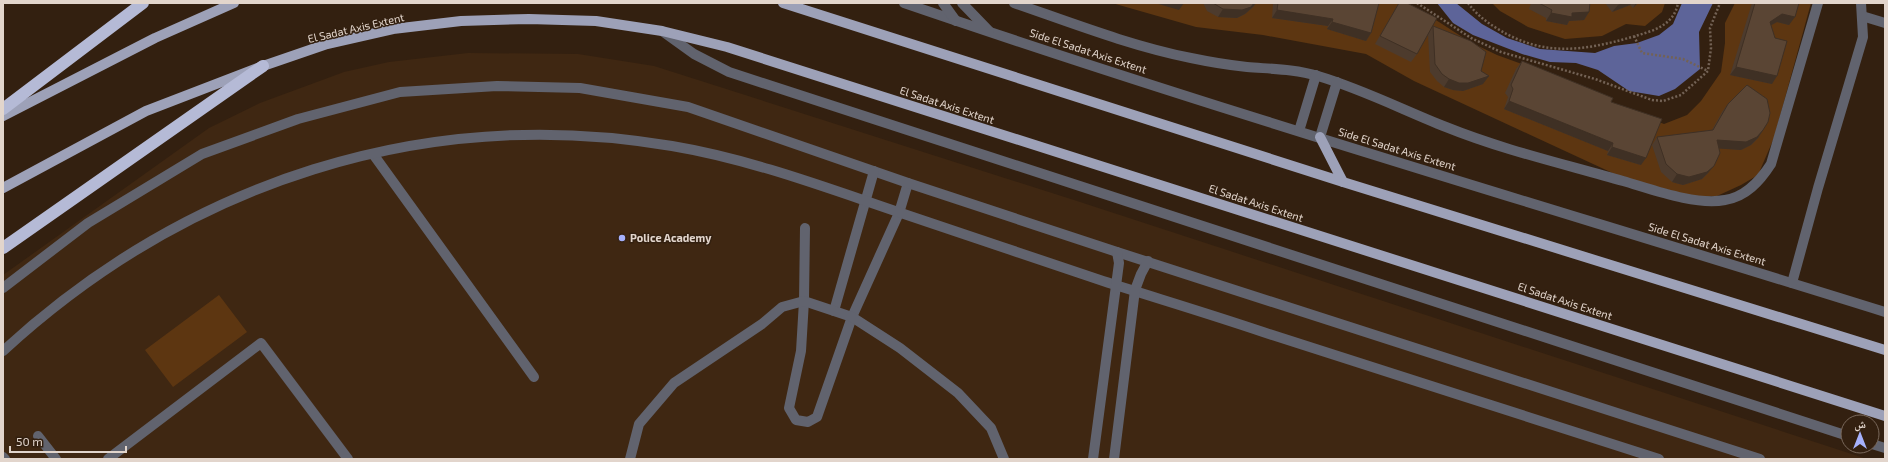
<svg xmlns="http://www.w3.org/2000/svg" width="1888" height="462" font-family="'Exo 2','Noto Naskh Arabic',sans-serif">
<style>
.built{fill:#3f2712}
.green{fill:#5d3611}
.water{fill:#5d6499}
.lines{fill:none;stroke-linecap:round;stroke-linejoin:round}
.path{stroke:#736255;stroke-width:2.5;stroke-dasharray:2 2;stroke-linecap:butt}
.minor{stroke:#61636e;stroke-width:10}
.major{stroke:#9da1b8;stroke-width:10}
.highway{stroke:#b5bad6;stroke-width:12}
.wall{fill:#4d3b2d}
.shaded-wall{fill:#3f3024}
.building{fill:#5a4534;stroke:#3f3024}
.poi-dot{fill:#a6b1fc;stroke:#332010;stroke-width:1.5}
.labels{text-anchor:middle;stroke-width:3;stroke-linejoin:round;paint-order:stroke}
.street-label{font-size:11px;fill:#e2d5cc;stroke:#332010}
.poi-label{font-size:11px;font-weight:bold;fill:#e2d5cc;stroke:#332010;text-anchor:start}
</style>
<rect width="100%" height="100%" fill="#332010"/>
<!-- built -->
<polygon class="built" points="468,53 578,54 654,66 1077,201 1867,459 3,459 3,275 209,128 260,103 344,72 389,62"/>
<!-- green -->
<g class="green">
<polygon points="1112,3 1401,3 1425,13 1470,42 1497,55 1568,81 1633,112 1664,124 1687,115 1701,101 1721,72 1725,43 1725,23 1735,3 1811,3 1774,138 1758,175 1741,185 1717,196 1694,197 1619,176 1414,81 1366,54 1263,35 1196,27"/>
<polygon points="1492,3 1665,3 1662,12 1645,26 1626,24 1602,36 1565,39 1528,27 1500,11"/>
<polygon points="219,295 247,332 173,387 145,350"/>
</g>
<!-- water -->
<polygon class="water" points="1437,3 1456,3 1482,24 1507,38 1540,49 1595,53 1614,46 1637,43 1659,35 1673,24 1682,3 1713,3 1699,32 1700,69 1675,89 1659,96 1629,91 1598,70 1576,63 1550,62 1522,54 1473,35 1453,23"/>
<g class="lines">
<!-- path -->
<g class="path">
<polyline points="1417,3 1471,38 1501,52 1595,79 1652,100 1663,101 1681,95 1708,71 1711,48 1710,28 1720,3"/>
<path d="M1468 3C1476 14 1486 22 1498 29 1543 57 1583 51 1632 37 1652 31 1674 26 1678 3"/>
<polyline points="1634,36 1642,53 1683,59 1708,71"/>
</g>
<!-- minor -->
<g class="minor">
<path d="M904 3C1228 114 1558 210 1885 312"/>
<polyline points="943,3 956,21"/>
<polyline points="962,3 989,31"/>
<path d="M1014 3C1072 23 1131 46 1191 58 1210 62 1228 65 1247 67 1271 69 1295 69 1318 76 1362 89 1403 110 1446 127 1503 150 1564 164 1623 181 1651 189 1696 206 1725 200 1746 197 1760 181 1771 164L1818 3"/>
<polyline points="1862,16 1885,23"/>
<polyline points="662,31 694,54 729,72 1848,436"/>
<polyline points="1299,131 1316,75"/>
<polyline points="1320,137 1337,82"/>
<polyline points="373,154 534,377"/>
<polyline points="805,228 804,301 801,351 789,408 796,420 808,422 817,417 852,317 899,213 908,183"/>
<polyline points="1792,283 1818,188 1863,37 1861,3"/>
<polyline points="3,288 88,223 202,154 298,119 400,92 497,86 580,88 688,107 908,183 1117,252 1760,459"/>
<polyline points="834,311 874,171"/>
<path d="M3 351C187 182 424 104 672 146 750 159 827 188 901 213 968 236 1036 258 1103 281 1156 298 1210 314 1263 332 1395 374 1527 417 1659 459"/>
<polyline points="38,436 56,459"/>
<polyline points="1872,444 1885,448"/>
<polyline points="3,457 5,459"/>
<polyline points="108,459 261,343 348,459"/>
<polyline points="630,459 639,424 674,383 762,324 782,307 804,301 852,317 900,348 958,393 991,428 1004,459"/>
<polyline points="1093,459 1119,263 1117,252"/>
<polyline points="1114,459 1135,290 1141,274 1148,261"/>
</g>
<!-- major -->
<g class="major">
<polyline points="783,3 1343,182 1885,350"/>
<polyline points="3,116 155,38 234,3"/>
<polyline points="1320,137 1343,182"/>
<polyline points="3,188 146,111 263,66 327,44 393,29 461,21 529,19 596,21 662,31 727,47 1885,416"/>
</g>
<!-- highway -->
<g class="highway">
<polyline points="3,109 143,3"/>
<polyline points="3,248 263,66"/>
</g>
</g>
<!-- wall -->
<g class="wall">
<polygon points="1203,3 1256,3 1253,7 1245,14 1237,18 1218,17 1207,11"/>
<polygon points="1273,3 1379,3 1371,33 1366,41 1327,29 1328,26 1272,18"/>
<polygon points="1399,3 1407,3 1431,29 1433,26 1481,71 1483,84 1463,91 1453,90 1444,87 1437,81 1430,72 1428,35 1417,54 1411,62 1375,44"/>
<polygon points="1531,3 1590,3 1589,12 1584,20 1569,21 1567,25 1546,21 1546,18 1529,9"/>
<polygon points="1605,3 1638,3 1633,8 1630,5 1612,12"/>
<polygon points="1752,3 1799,3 1789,25 1777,22 1771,25 1772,84 1730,75"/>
<polygon points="1522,61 1611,102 1641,165 1607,155 1608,151 1504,109 1508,97 1505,93 1516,69"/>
<polygon points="1728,104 1763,130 1758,138 1751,145 1741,150 1719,148 1708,173 1702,179 1683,185 1672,182 1661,172 1652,145 1657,137 1712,130 1722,112"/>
</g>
<!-- shaded-wall -->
<g class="shaded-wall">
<polygon points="1155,3 1184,3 1179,10"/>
<polygon points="1256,3 1253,7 1245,14 1237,18 1218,17 1223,9"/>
<polygon points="1622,3 1632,3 1630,5 1612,12 1618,5"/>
<polygon points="1636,3 1638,3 1633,8"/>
<polygon points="1277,10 1333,19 1328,26 1272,18"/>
<polygon points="1589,12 1584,20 1569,21 1567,25 1546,21 1551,13"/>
<polygon points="1782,14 1795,17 1789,25 1777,22 1764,29 1770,22"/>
<polygon points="1332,22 1371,33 1366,41 1327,29"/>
<polygon points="1736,67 1777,76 1772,84 1730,75"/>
<polygon points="1489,76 1483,84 1463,91 1453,90 1444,87 1449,79"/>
<polygon points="1509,101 1613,143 1608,151 1504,109"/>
<polygon points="1763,130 1758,138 1751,145 1741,150 1711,148 1717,140"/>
<polygon points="1612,147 1646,158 1641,165 1607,155"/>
<polygon points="1714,166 1708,173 1702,179 1683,185 1672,182 1677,174"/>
</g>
<!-- building -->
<g class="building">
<polygon points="1213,3 1254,3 1251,7 1242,10 1223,9"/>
<polygon points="1278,3 1379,3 1371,33 1332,22 1333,19 1277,10"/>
<polygon points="1399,3 1407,3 1437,18 1417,54 1380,36"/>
<polygon points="1539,3 1590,3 1589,12 1572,13 1572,17 1551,13 1552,10"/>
<polygon points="1755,3 1799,3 1795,17 1782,14 1770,22 1775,38 1787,41 1777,76 1736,67"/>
<polygon points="1433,26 1471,41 1486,52 1481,71 1489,76 1468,83 1459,83 1449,79 1442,74 1435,64"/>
<polygon points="1522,61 1613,98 1611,102 1662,119 1646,158 1612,147 1613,143 1509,101 1513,89 1511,85"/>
<polygon points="1747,85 1767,99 1770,113 1768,122 1763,130 1757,137 1746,142 1717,140 1720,153 1714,166 1707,172 1689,177 1677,174 1666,164 1657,137 1713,130 1728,104"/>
</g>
<!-- markers -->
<circle class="poi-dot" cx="622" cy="238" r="4"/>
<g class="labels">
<!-- street labels -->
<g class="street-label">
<text transform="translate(356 28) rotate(-13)" y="4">El Sadat Axis Extent</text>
<text transform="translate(1088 51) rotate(18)" y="4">Side El Sadat Axis Extent</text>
<text transform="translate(947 105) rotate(18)" y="4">El Sadat Axis Extent</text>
<text transform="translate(1397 149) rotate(17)" y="4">Side El Sadat Axis Extent</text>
<text transform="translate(1256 203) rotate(18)" y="4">El Sadat Axis Extent</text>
<text transform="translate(1707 244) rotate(17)" y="4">Side El Sadat Axis Extent</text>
<text transform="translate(1565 301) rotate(18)" y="4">El Sadat Axis Extent</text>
</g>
<!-- poi labels -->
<g class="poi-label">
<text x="630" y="242">Police Academy</text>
</g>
</g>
<!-- border -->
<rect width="1888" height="462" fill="none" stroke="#e2d5cc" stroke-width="8"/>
<!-- north arrow -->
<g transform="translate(1860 434)"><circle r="19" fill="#332010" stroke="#79685b"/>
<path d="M0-3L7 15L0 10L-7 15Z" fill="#a6b1fc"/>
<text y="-6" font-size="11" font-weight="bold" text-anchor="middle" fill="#e2d5cc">ش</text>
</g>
<!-- scale -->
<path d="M10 446v6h116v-6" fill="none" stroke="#e2d5cc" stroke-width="2"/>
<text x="16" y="446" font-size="12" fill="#e2d5cc" stroke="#332010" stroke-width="3" paint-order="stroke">50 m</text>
</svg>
